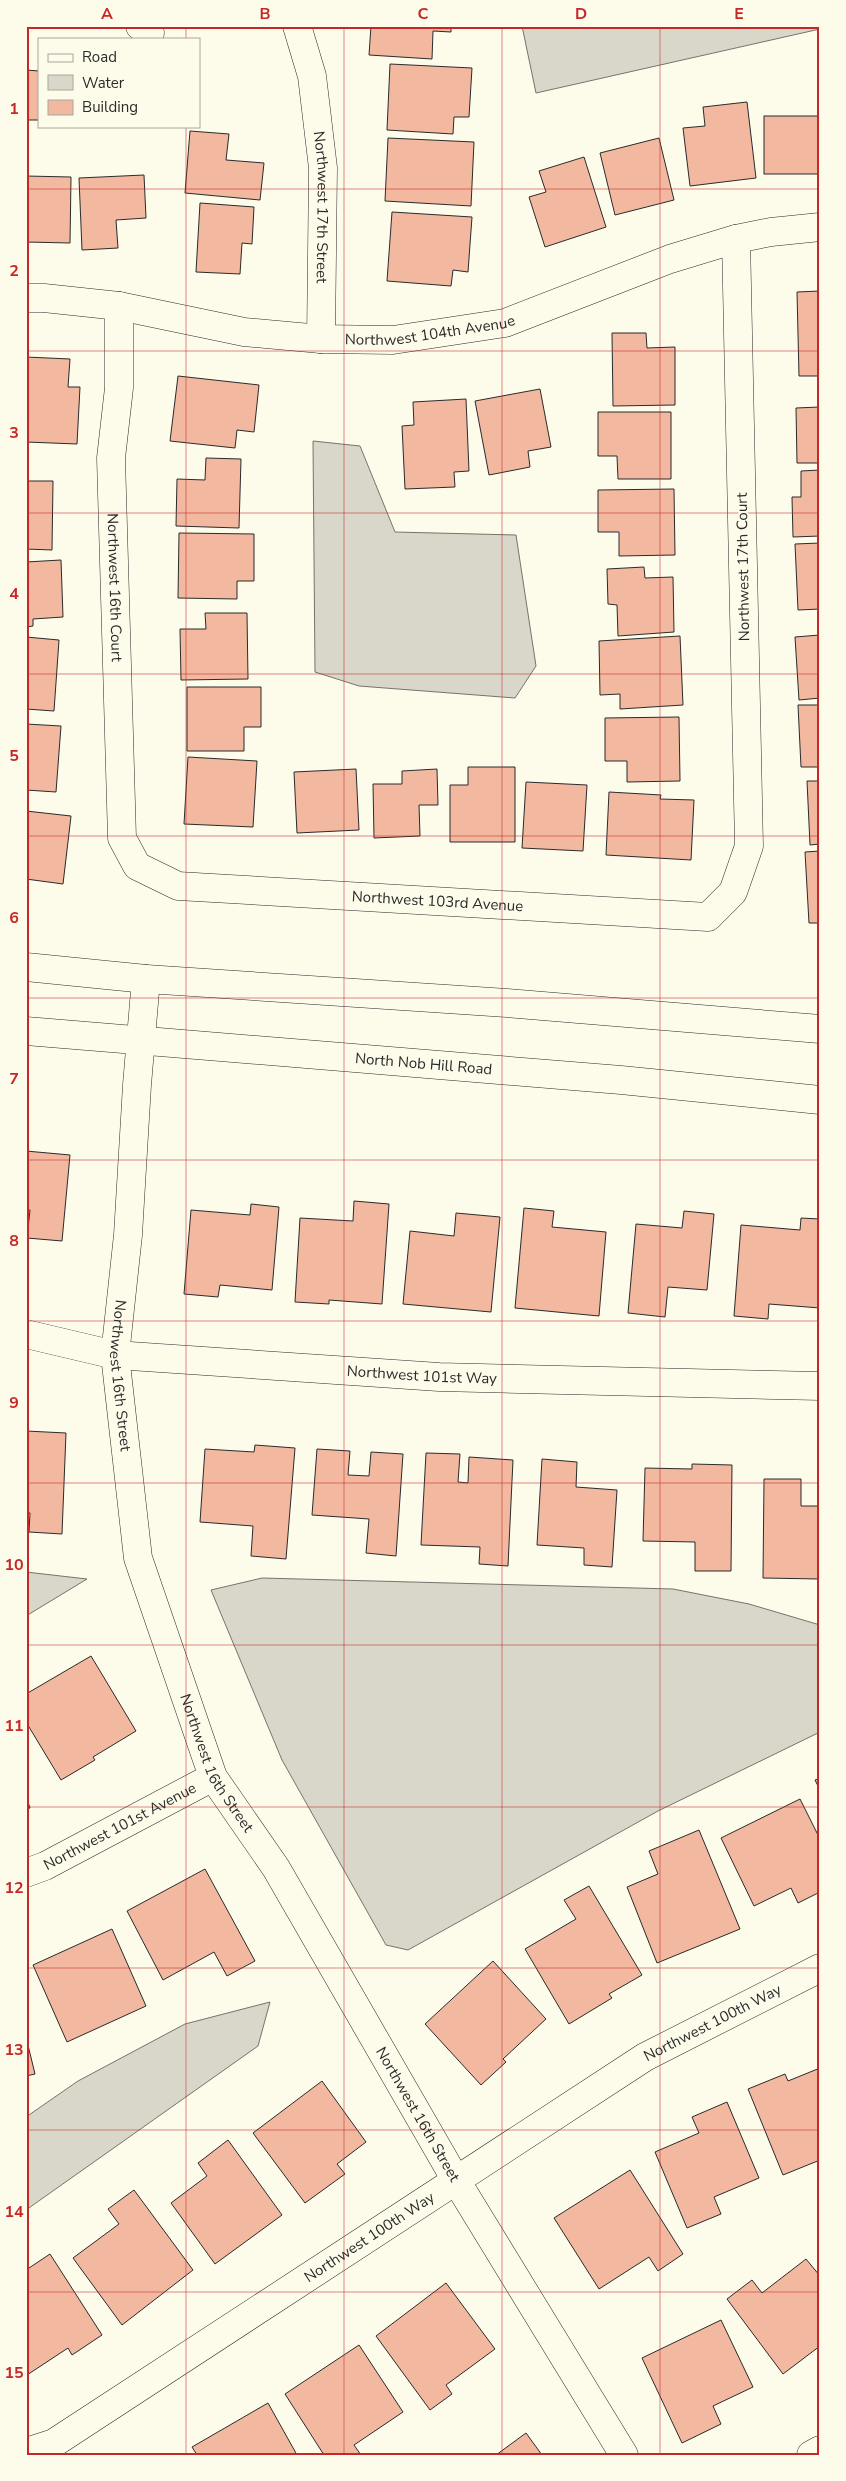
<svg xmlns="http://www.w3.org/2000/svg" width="846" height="2481" font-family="'Nunito Sans',sans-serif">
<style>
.water{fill:#d8d7c9;stroke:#74746e}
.building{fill:#f2b8a0;stroke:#2b2b2b}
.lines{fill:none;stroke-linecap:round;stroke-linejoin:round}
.minor-casing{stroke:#2b2b2b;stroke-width:29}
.major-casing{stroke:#2b2b2b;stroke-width:29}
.minor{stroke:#fdfbea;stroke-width:28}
.major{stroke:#fdfbea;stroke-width:28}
.grid{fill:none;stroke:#c62828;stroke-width:1;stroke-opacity:0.55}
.labels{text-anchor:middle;stroke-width:4;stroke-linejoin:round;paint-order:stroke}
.street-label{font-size:15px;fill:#2b2b2b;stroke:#fdfbea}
.neatline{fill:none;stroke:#c62828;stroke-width:2}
.grid-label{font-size:16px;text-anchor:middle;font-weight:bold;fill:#c62828}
</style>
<rect width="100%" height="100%" fill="#fdfbea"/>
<!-- water -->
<g class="water">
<polygon points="522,26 820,26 820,29 536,93"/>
<polygon points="313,441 360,446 395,532 516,535 536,666 515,698 359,686 315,672"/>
<polygon points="26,1572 87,1579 26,1616"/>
<polygon points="262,1578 673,1589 749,1604 820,1625 820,1732 658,1811 408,1950 386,1945 282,1760 211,1590"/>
<polygon points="270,2002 258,2046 26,2210 26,2117 78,2081 185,2024"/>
</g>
<!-- building -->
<g class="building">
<polygon points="371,26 451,26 451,32 433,31 432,59 369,55"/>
<polygon points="390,64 472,68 469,117 454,117 453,134 387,130"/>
<polygon points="26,70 39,71 39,120 26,120"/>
<polygon points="747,102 756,178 690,186 683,128 705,126 703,107"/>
<rect x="764" y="116" width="56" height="58"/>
<polygon points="190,131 229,134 226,160 264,163 260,200 185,193"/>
<polygon points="388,138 474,142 471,206 385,201"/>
<polygon points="659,138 674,200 615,215 600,153"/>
<polygon points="584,157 606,227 545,247 529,197 546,192 539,171"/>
<polygon points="144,175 146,218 116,220 118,248 82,250 79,178"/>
<polygon points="26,176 71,177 70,243 26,242"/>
<polygon points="200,203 254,207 252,244 242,243 240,274 196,272"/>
<polygon points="392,212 472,217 468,272 453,270 451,286 387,281"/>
<polygon points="820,291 820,376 799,376 797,292"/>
<polygon points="612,333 646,333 647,348 675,347 675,405 613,406"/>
<polygon points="26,357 70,359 68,387 80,387 77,444 26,442"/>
<polygon points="178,376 259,385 254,432 237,430 235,448 170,441"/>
<polygon points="540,389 551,447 528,451 530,467 489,475 475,401"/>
<polygon points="466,399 469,471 454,472 455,487 405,489 402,426 414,425 413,402"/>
<polygon points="820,407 820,463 797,463 796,408"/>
<polygon points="598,412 671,412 671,479 618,479 617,456 598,456"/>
<polygon points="206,458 241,459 239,528 176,526 177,479 205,480"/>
<polygon points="820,470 820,536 793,537 792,497 801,497 801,471"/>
<polygon points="26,481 53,481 52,550 26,549"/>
<polygon points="674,489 675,555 619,556 619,532 598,532 598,490"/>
<polygon points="179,533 254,534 254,581 237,581 237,599 178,598"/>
<polygon points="820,543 820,609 798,610 795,544"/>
<polygon points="61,560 63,617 33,619 33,626 26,627 26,562"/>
<polygon points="644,567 645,578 673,577 674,632 618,636 617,605 608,604 607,569"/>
<polygon points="205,613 247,613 248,679 181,680 180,629 206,629"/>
<polygon points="820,635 820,698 799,700 795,637"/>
<polygon points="680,636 683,705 620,709 620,694 600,695 599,641"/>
<polygon points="26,637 59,640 54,711 26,709"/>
<polygon points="187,687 261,687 261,727 244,727 244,751 187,751"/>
<polygon points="798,705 820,705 820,767 801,767"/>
<polygon points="679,717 680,781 627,782 627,761 605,761 605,718"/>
<polygon points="26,724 61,726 56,792 26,790"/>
<polygon points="188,757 257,761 253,827 184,824"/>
<polygon points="468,767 515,767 515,842 450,842 450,785 468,785"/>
<polygon points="356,769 359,830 297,833 294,772"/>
<polygon points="437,769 438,805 419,805 420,836 374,838 373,784 402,784 402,771"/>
<polygon points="807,781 820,781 820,844 810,845"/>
<polygon points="526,782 587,785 583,851 522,848"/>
<polygon points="609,792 661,795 660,799 694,800 691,860 606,855"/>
<polygon points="26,811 71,816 63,884 26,879"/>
<polygon points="820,851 820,923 809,923 805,852"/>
<polygon points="26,1151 70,1155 62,1241 27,1238 30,1210 26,1210"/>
<polygon points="354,1201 389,1204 382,1304 329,1300 329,1304 295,1302 300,1218 353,1221"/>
<polygon points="251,1204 279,1207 272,1290 220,1285 218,1297 184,1294 191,1210 250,1215"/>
<polygon points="524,1208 554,1211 552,1227 606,1232 599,1316 515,1308"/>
<polygon points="684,1211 714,1214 707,1290 668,1287 665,1317 628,1313 636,1224 682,1228"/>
<polygon points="456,1213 500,1217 491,1312 403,1304 410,1231 454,1236"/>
<polygon points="801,1218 820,1219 820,1308 769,1304 768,1319 734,1316 741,1225 800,1230"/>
<polygon points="26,1431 66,1433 62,1534 29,1532 30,1513 26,1512"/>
<polygon points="255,1445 295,1448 286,1559 251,1556 253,1526 200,1522 205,1449 254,1452"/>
<polygon points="317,1449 350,1451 348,1475 369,1476 371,1452 403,1454 396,1556 366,1553 369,1519 312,1515"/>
<polygon points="426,1453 460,1454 458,1482 468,1483 469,1457 513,1460 508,1566 479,1564 480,1547 421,1545"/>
<polygon points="542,1459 577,1462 576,1487 617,1490 612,1567 584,1565 584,1548 537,1545"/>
<polygon points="692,1464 732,1465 731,1571 695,1571 695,1542 643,1541 645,1468 692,1469"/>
<polygon points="764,1479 801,1479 801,1506 820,1506 820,1579 763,1578"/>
<polygon points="91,1656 136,1731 93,1757 95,1760 61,1780 26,1722 26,1694"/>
<polygon points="820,1778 820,1790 815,1780"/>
<polygon points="26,1796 30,1808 26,1809"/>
<polygon points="800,1799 820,1839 820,1892 798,1903 791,1888 754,1906 721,1838"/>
<polygon points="699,1830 740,1929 657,1963 627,1887 658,1874 649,1851"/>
<polygon points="205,1869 255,1961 227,1976 214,1952 163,1980 127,1911"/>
<polygon points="589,1886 642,1975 609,1994 612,1998 569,2024 525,1949 576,1919 564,1900"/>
<polygon points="112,1929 146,2006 67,2042 33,1965"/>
<polygon points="493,1961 546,2019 503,2059 506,2062 481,2085 425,2024"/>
<polygon points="26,2037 35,2074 26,2076"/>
<polygon points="820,2068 820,2160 783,2175 748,2089 785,2074 788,2081"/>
<polygon points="322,2081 366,2142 337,2164 345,2174 305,2203 253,2133"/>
<polygon points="727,2102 759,2178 714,2197 721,2214 687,2228 655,2152 699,2133 692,2117"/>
<polygon points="228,2140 282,2215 215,2264 171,2203 207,2176 198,2163"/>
<polygon points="630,2170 683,2254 658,2271 649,2257 599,2289 554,2218"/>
<polygon points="134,2190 193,2270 122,2325 73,2258 119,2224 108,2209"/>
<polygon points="50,2254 102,2335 72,2355 68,2348 27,2375 26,2270"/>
<polygon points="806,2259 820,2276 820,2346 783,2374 727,2299 752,2280 762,2293"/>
<polygon points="446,2283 495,2349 446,2385 452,2394 430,2410 376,2336"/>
<polygon points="721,2320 753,2387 713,2406 721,2424 682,2443 642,2358"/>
<polygon points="359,2345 403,2412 354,2445 361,2455 324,2455 285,2394"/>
<polygon points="268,2403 297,2455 197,2455 192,2447"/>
<polygon points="526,2433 542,2455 496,2455"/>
</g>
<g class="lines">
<!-- minor casing -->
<g class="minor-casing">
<g id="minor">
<polyline points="140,26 150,33"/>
<path id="s1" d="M297 26 312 76 323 168 321 339"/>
<path id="s2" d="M26 298H44L119 306 244 332 321 339 393 340 505 323 670 259 736 239 771 232 820 227"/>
<path id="s3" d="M119 306V388L111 458 122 838 137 866 178 886 708 917 733 892 749 846 736 239"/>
<path id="s4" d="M146 979 137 1085 128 1235 115 1355 138 1558 213 1777 276 1868 457 2182 624 2455"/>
<path id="s5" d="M26 1334 115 1355 439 1377 820 1386"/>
<path id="s6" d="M26 1873 45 1866 213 1777"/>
<path id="s7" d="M26 2452 54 2443 645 2057 820 1968"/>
<polyline points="811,2455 820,2450"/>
</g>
</g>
<!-- major casing -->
<g class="major-casing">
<g id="major">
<polyline points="26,967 146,979 507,1003 820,1029"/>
<path id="s8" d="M26 1031 621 1080 820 1100"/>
</g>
</g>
<!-- minor -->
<use href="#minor" class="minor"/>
<!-- major -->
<use href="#major" class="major"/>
</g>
<!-- grid -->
<path class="grid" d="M186 26V39M344 26V2455M502 26V2455M660 26V2455M186 126V2455M26 189H820M26 351H820M26 513H820M26 674H820M26 836H820M26 998H820M26 1160H820M26 1321H820M26 1483H820M26 1645H820M26 1807H820M26 1968H820M26 2130H820M26 2292H820"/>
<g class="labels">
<!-- street labels -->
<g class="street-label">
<text dy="5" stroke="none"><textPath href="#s1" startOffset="184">Northwest 17th Street</textPath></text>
<text dy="5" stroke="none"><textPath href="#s2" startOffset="408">Northwest 104th Avenue</textPath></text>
<text transform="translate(743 567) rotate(-91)" y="5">Northwest 17th Court</text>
<text dy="5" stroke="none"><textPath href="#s3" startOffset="282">Northwest 16th Court</textPath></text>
<text dy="5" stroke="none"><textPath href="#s3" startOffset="870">Northwest 103rd Avenue</textPath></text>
<text dy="5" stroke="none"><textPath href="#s8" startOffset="399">North Nob Hill Road</textPath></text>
<text dy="5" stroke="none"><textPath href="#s5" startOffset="399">Northwest 101st Way</textPath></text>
<text dy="5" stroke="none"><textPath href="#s4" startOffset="398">Northwest 16th Street</textPath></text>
<text dy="5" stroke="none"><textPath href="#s4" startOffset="802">Northwest 16th Street</textPath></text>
<text dy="5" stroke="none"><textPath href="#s6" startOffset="105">Northwest 101st Avenue</textPath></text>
<text dy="5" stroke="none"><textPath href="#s7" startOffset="811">Northwest 100th Way</textPath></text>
<text dy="5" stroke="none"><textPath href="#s4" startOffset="1208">Northwest 16th Street</textPath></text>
<text dy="5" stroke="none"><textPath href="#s7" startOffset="406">Northwest 100th Way</textPath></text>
</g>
</g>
<!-- border -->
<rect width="846" height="2481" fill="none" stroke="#fdfbea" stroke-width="55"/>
<!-- legend -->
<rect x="38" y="38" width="162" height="90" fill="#fdfbea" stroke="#a9a89e"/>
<rect x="48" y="54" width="25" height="8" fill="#fdfbea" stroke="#a9a89e"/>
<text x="82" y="62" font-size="15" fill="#2b2b2b">Road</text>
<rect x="48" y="75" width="25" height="15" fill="#d8d7c9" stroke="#a9a89e"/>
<text x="82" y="88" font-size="15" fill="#2b2b2b">Water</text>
<rect x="48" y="100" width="25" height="15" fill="#f2b8a0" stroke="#a9a89e"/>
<text x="82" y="112" font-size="15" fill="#2b2b2b">Building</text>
<rect x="28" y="28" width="790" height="2426" class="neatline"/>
<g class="grid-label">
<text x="107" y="19">A</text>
<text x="265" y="19">B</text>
<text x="423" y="19">C</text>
<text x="581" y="19">D</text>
<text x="739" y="19">E</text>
<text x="14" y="114">1</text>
<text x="14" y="276">2</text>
<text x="14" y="438">3</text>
<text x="14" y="599">4</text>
<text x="14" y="761">5</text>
<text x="14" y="923">6</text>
<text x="14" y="1084">7</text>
<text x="14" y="1246">8</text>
<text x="14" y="1408">9</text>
<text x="14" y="1570">10</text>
<text x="14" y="1731">11</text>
<text x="14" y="1893">12</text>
<text x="14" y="2055">13</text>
<text x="14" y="2217">14</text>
<text x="14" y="2378">15</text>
</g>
</svg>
